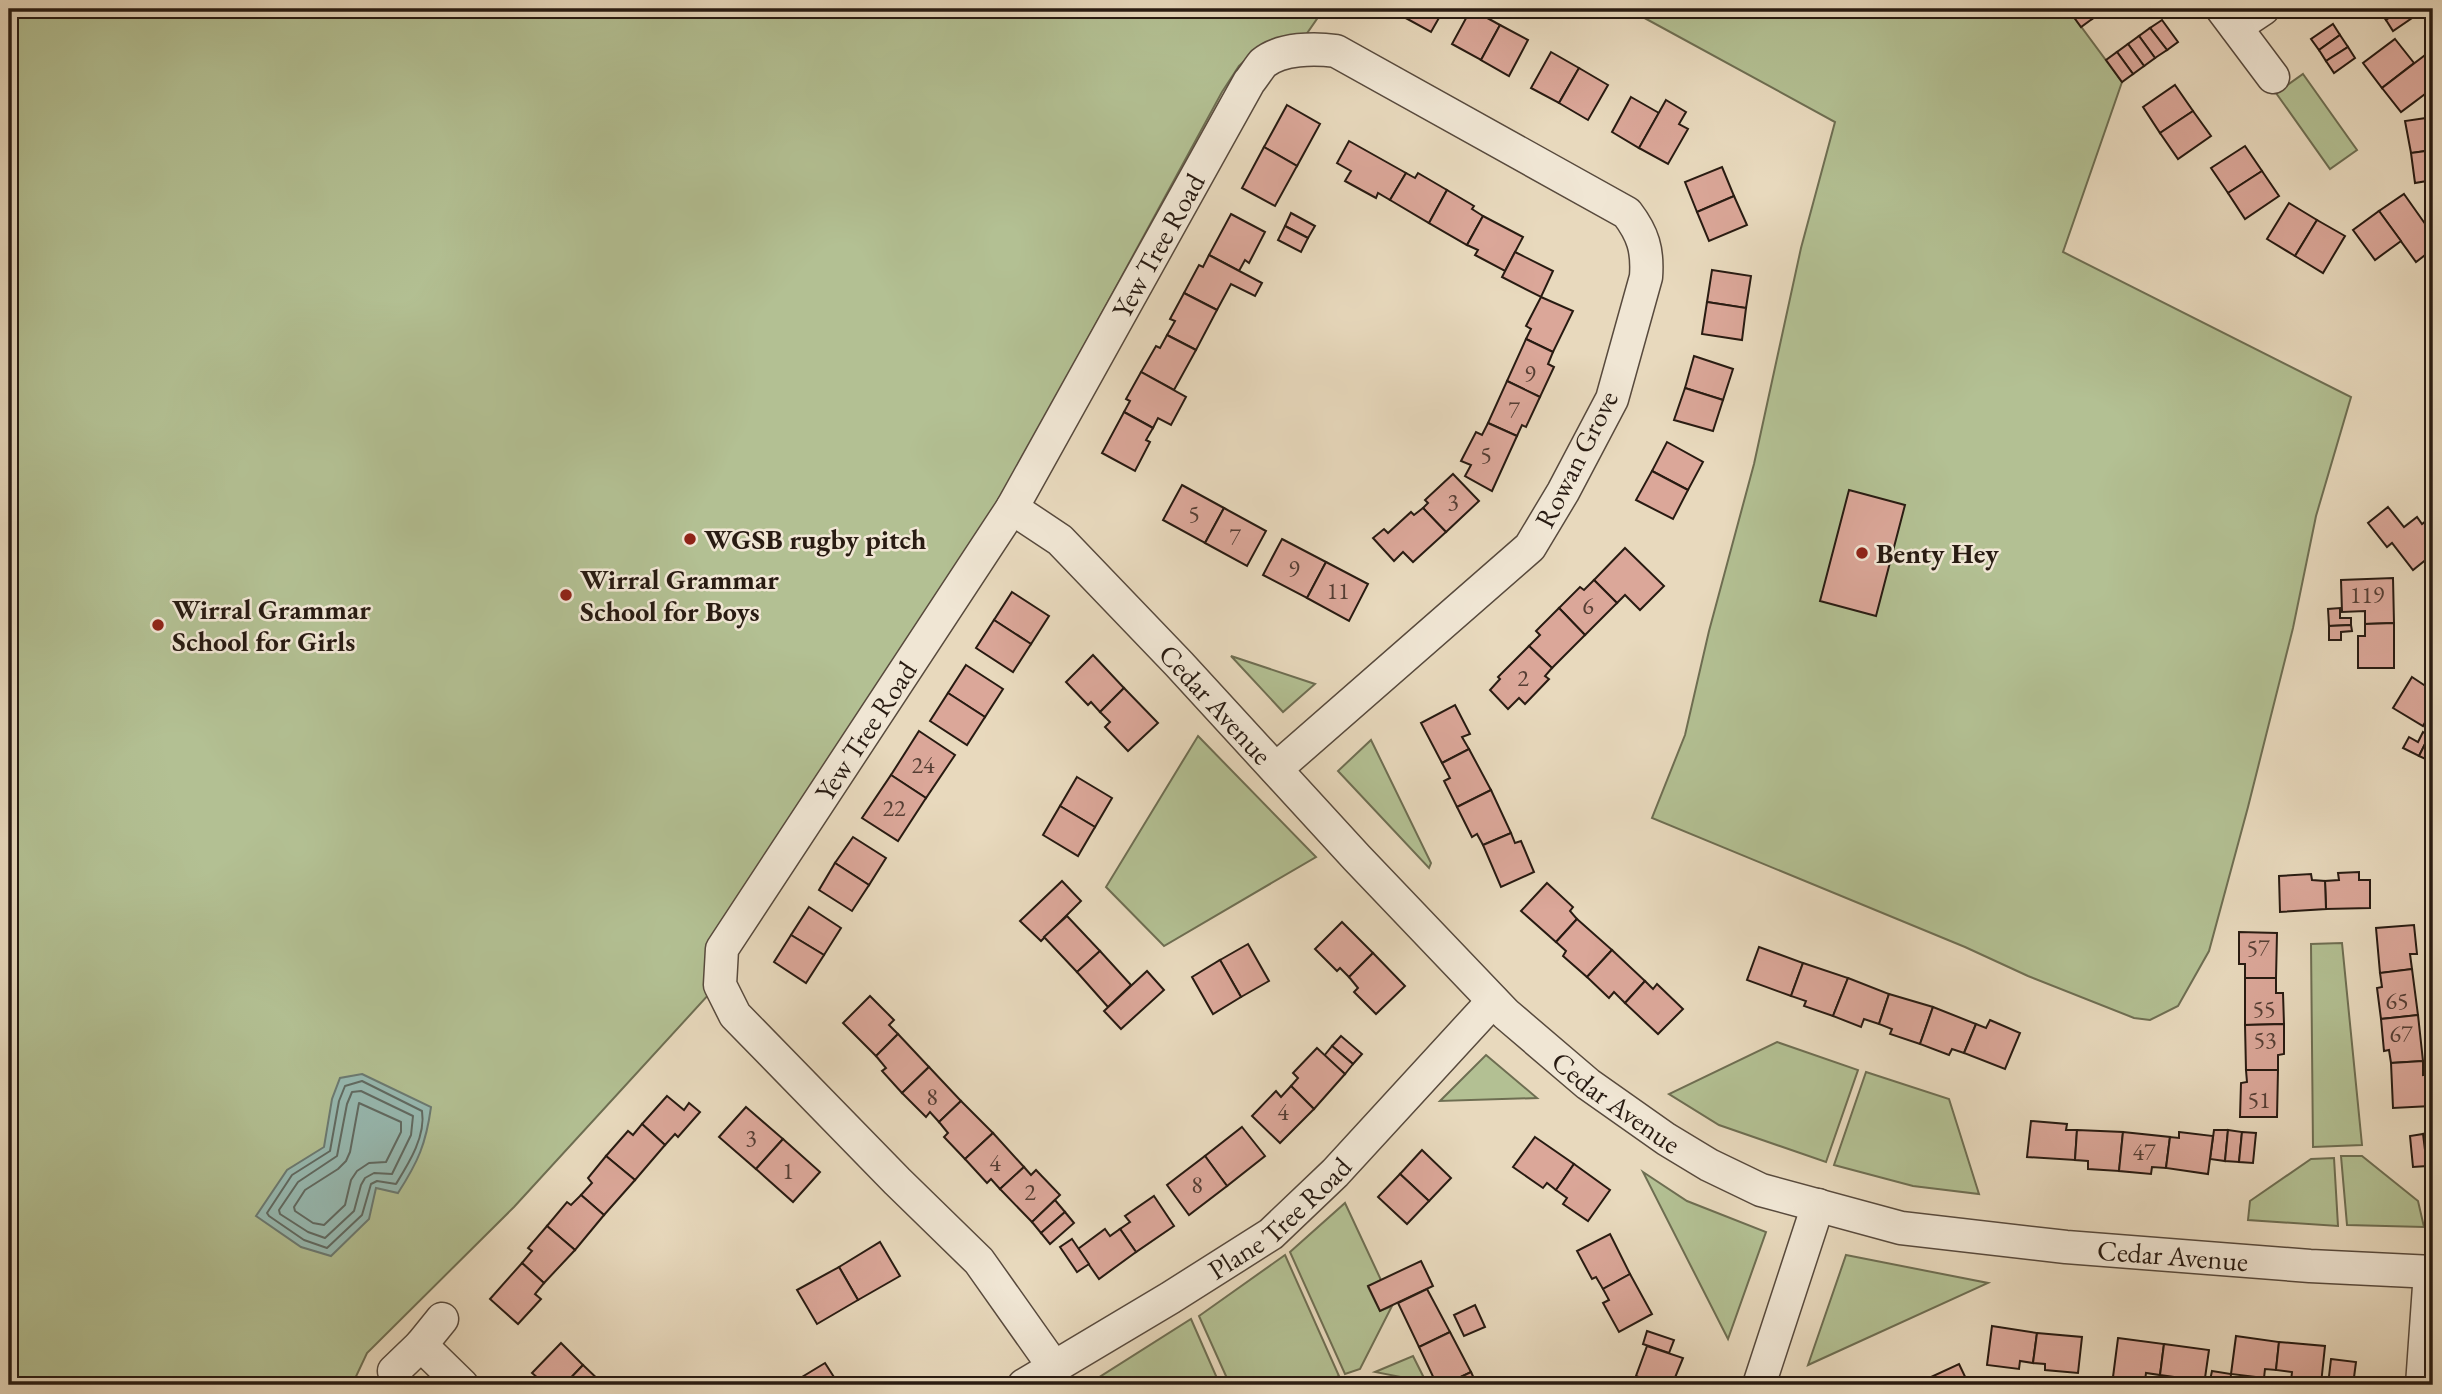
<svg xmlns="http://www.w3.org/2000/svg" width="2442" height="1394" font-family="'EB Garamond',serif">
<style>
.green{fill:#b3c093;stroke:#6e6e52;stroke-width:2}
.water{fill:#97bab2;stroke:#6b7a72;stroke-width:2}
.lines{fill:none;stroke-linecap:round;stroke-linejoin:round}
.shore{stroke:#606a62;stroke-width:2}
.building{fill:#dba799;stroke:#281b12;stroke-width:2}
.street-casing{stroke:#584a3d;stroke-width:35}
.street{stroke:#f0e6d4;stroke-width:32}
.poi-dot{fill:#8f2418;stroke:#f0e6d4;stroke-width:2.5}
.labels{text-anchor:middle;stroke-width:5;stroke-linejoin:round;paint-order:stroke}
.number-label{font-size:24px;fill:#553e34}
.street-label{font-size:28px;fill:#281b12;stroke:#f0e6d4}
.poi-label{font-size:28px;font-weight:bold;fill:#281b12;stroke:#f0e6d4;text-anchor:start}
</style>
<rect width="100%" height="100%" fill="#e8d9bd"/>
<filter id="stains"><feTurbulence type="fractalNoise" baseFrequency=".00286" numOctaves="4"/><feColorMatrix values="0 0 0 0 .2 0 0 0 0 .09 0 0 0 0 .02 0 0 0 .5 -.17"/></filter>
<radialGradient id="worn" r=".72"><stop offset=".6" stop-color="#630" stop-opacity="0"/><stop offset="1" stop-color="#630" stop-opacity=".3"/></radialGradient>
<!-- green -->
<g class="green">
<polygon points="9,9 1314,9 1321,13 1303,39 1258,49 1239,66 1222,92 998,504 711,992 514,1207 367,1353 352,1385 9,1385"/>
<polygon points="1628,9 2068,9 2122,82 2063,252 2351,397 2316,516 2293,628 2248,807 2209,951 2178,1006 2150,1020 2134,1018 2028,976 1965,947 1652,818 1685,735 1709,631 1754,464 1801,248 1835,122"/>
<polygon points="2303,74 2357,150 2330,169 2276,93"/>
<polygon points="1231,656 1315,684 1283,712"/>
<polygon points="1198,736 1316,857 1164,946 1106,887"/>
<polygon points="1371,740 1431,863 1429,868 1338,771"/>
<polygon points="2342,943 2362,1145 2313,1147 2311,944"/>
<polygon points="1777,1042 1858,1070 1826,1162 1719,1125 1669,1094"/>
<polygon points="1486,1055 1537,1098 1440,1101"/>
<polygon points="1866,1072 1949,1099 1979,1194 1913,1186 1834,1165"/>
<polygon points="2341,1156 2362,1156 2418,1201 2424,1227 2347,1225"/>
<polygon points="2334,1158 2338,1226 2248,1220 2250,1201 2311,1159"/>
<polygon points="1643,1172 1687,1201 1766,1232 1728,1339"/>
<polygon points="1345,1203 1381,1280 1368,1287 1380,1311 1392,1306 1360,1369 1345,1374 1290,1252"/>
<polygon points="1285,1255 1339,1376 1320,1385 1230,1385 1199,1316"/>
<polygon points="1846,1255 1988,1283 1808,1365"/>
<polygon points="1191,1319 1220,1385 1101,1385 1098,1378"/>
<polygon points="1413,1356 1426,1382 1375,1372"/>
<polygon points="1365,1377 1397,1385 1351,1385 1350,1382"/>
</g>
<!-- water -->
<path class="water" d="M362 1074 431 1107C426 1144 418 1162 398 1193L376 1188 369 1219 331 1256 301 1247 256 1216 287 1170 324 1147 332 1099 340 1078Z"/>
<g class="lines">
<!-- shore -->
<g class="shore">
<path d="M362 1081 422 1111C426 1136 409 1163 396 1184L377 1181 371 1184 362 1215 327 1248 304 1240 269 1216 267 1213 292 1175 330 1151 339 1101 345 1086Z"/>
<polygon points="361,1091 413,1116 411,1135 392,1174 374,1173 365,1178 361,1185 354,1211 325,1238 308,1232 280,1214 279,1210 298,1182 337,1156 347,1104 352,1092"/>
<polygon points="359,1103 401,1122 401,1132 386,1162 369,1163 357,1171 351,1180 345,1205 324,1225 313,1223 295,1211 294,1207 305,1190 338,1169 346,1161 350,1152"/>
</g>
</g>
<!-- building -->
<g class="building">
<polygon points="1389,9 1406,9 1402,16"/>
<polygon points="1406,9 1444,9 1431,32 1402,16"/>
<polygon points="1471,9 1500,25 1481,60 1452,44"/>
<polygon points="2068,9 2085,9 2092,19 2081,27"/>
<polygon points="2085,9 2102,9 2103,11 2092,19"/>
<polygon points="2378,9 2401,9 2386,20"/>
<polygon points="2401,9 2410,9 2415,16 2393,31 2386,20"/>
<polygon points="2162,20 2178,42 2167,50 2150,28"/>
<polygon points="2333,24 2340,35 2319,50 2311,39"/>
<polygon points="1500,25 1528,40 1509,76 1481,60"/>
<polygon points="2150,28 2167,50 2155,58 2139,36"/>
<polygon points="2340,35 2348,47 2326,61 2319,50"/>
<polygon points="2139,36 2155,58 2144,66 2128,44"/>
<polygon points="2395,39 2414,63 2382,88 2363,63"/>
<polygon points="2128,44 2144,66 2133,74 2117,52"/>
<polygon points="2348,47 2355,58 2334,73 2326,61"/>
<polygon points="2433,49 2433,88 2401,112 2382,88"/>
<polygon points="1551,52 1579,68 1559,103 1531,88"/>
<polygon points="2117,52 2133,74 2122,82 2106,60"/>
<polygon points="1579,68 1608,85 1588,120 1559,103"/>
<polygon points="2175,85 2193,111 2160,133 2143,107"/>
<polygon points="1631,97 1659,113 1639,148 1612,132"/>
<polygon points="1666,100 1686,112 1679,124 1688,129 1668,164 1639,148"/>
<polygon points="1287,105 1320,124 1297,166 1264,147"/>
<polygon points="2193,111 2211,136 2178,159 2160,133"/>
<polygon points="2433,117 2433,150 2411,153 2405,121"/>
<polygon points="1349,141 1406,173 1390,200 1378,193 1376,198 1345,181 1351,171 1337,163"/>
<polygon points="2245,146 2262,171 2228,193 2211,168"/>
<polygon points="1264,147 1297,166 1275,206 1242,188"/>
<polygon points="2433,150 2433,195 2429,196 2427,181 2415,183 2411,153"/>
<polygon points="1722,167 1734,196 1697,212 1685,182"/>
<polygon points="2262,171 2279,196 2245,219 2228,193"/>
<polygon points="1406,173 1415,178 1418,173 1447,190 1429,223 1390,200"/>
<polygon points="1447,190 1474,206 1472,209 1483,216 1467,245 1429,223"/>
<polygon points="2404,194 2433,235 2433,249 2416,262 2379,211"/>
<polygon points="1734,196 1747,225 1709,241 1697,212"/>
<polygon points="2289,203 2317,220 2295,256 2267,239"/>
<polygon points="2379,211 2401,241 2375,260 2353,230"/>
<polygon points="1291,213 1315,226 1308,238 1285,226"/>
<polygon points="1231,214 1265,232 1249,263 1245,260 1239,271 1209,255"/>
<polygon points="1483,216 1523,237 1505,271 1475,255 1478,250 1467,245"/>
<polygon points="2317,220 2345,236 2323,273 2295,256"/>
<polygon points="1285,226 1308,238 1301,252 1278,240"/>
<polygon points="1515,252 1553,271 1541,297 1502,277"/>
<polygon points="1209,255 1262,283 1255,296 1231,284 1217,310 1184,293 1199,265 1203,267"/>
<polygon points="1712,270 1751,276 1746,308 1707,302"/>
<polygon points="1184,293 1217,310 1196,350 1167,335 1175,321 1170,319"/>
<polygon points="1541,297 1573,311 1553,352 1526,339 1531,329 1526,326"/>
<polygon points="1707,302 1746,308 1742,340 1702,334"/>
<polygon points="1167,335 1196,350 1174,390 1141,372 1156,346 1160,348"/>
<polygon points="1526,339 1553,352 1548,364 1554,367 1540,397 1507,381"/>
<polygon points="1694,356 1733,369 1723,400 1685,388"/>
<polygon points="1141,372 1186,397 1171,425 1158,418 1153,428 1124,412 1130,401 1126,399"/>
<polygon points="1507,381 1540,397 1526,427 1522,425 1517,436 1488,423"/>
<polygon points="1685,388 1723,400 1713,431 1674,420"/>
<polygon points="1124,412 1153,428 1146,440 1150,442 1135,471 1102,453"/>
<polygon points="1488,423 1517,436 1492,491 1465,476 1471,465 1461,461 1476,432 1482,435"/>
<polygon points="1667,442 1703,462 1688,490 1652,471"/>
<polygon points="1652,471 1688,490 1673,519 1636,500"/>
<polygon points="1453,474 1479,501 1446,532 1423,508 1428,503 1425,500"/>
<polygon points="1182,485 1224,508 1205,543 1163,520"/>
<polygon points="1849,490 1905,505 1876,616 1820,601"/>
<polygon points="2388,507 2404,527 2417,517 2422,524 2431,517 2433,520 2433,554 2413,570 2392,543 2387,547 2368,523"/>
<polygon points="1224,508 1266,531 1247,566 1205,543"/>
<polygon points="1423,508 1446,532 1413,562 1403,552 1394,561 1373,538 1384,529 1388,533 1411,512 1414,515"/>
<polygon points="1282,539 1326,562 1307,598 1263,575"/>
<polygon points="1625,548 1664,586 1640,610 1625,595 1617,603 1594,580"/>
<polygon points="1326,562 1368,584 1349,621 1307,598"/>
<polygon points="2393,578 2394,623 2365,624 2365,611 2342,612 2341,580"/>
<polygon points="1594,580 1617,603 1585,635 1559,608 1580,587 1584,590"/>
<polygon points="1012,592 1049,616 1031,644 994,620"/>
<polygon points="1559,608 1585,635 1552,668 1529,646 1540,635 1536,631"/>
<polygon points="2340,608 2340,618 2351,618 2351,625 2329,626 2328,609"/>
<polygon points="994,620 1031,644 1013,672 976,648"/>
<polygon points="2394,623 2394,668 2358,668 2358,636 2365,636 2365,624"/>
<polygon points="2351,625 2352,631 2341,632 2341,640 2329,640 2329,626"/>
<polygon points="1529,646 1552,668 1545,676 1549,679 1525,704 1519,698 1508,709 1490,690 1500,679 1498,677"/>
<polygon points="1093,655 1124,688 1100,712 1091,702 1088,705 1066,682"/>
<polygon points="966,665 1003,689 985,717 948,693"/>
<polygon points="2412,677 2433,691 2433,723 2427,719 2423,726 2393,708"/>
<polygon points="1124,688 1158,723 1128,751 1105,727 1110,722 1100,712"/>
<polygon points="948,693 985,717 967,745 930,721"/>
<polygon points="1455,705 1470,734 1462,737 1469,749 1442,763 1421,723"/>
<polygon points="919,731 955,755 926,798 891,775"/>
<polygon points="2423,732 2429,736 2419,756 2403,748 2409,737 2418,742"/>
<polygon points="2429,736 2433,738 2430,748 2433,750 2432,762 2419,756"/>
<polygon points="1469,749 1491,790 1457,807 1444,781 1450,778 1442,763"/>
<polygon points="891,775 926,798 898,841 862,818"/>
<polygon points="1077,777 1112,798 1095,827 1060,806"/>
<polygon points="1491,790 1511,833 1483,845 1477,834 1472,837 1457,807"/>
<polygon points="1060,806 1095,827 1078,856 1043,835"/>
<polygon points="1511,833 1515,843 1521,841 1534,872 1501,887 1483,845"/>
<polygon points="853,837 886,858 869,885 835,863"/>
<polygon points="835,863 869,885 852,911 819,890"/>
<polygon points="2359,872 2359,880 2370,880 2370,908 2326,909 2325,881 2339,880 2338,873"/>
<polygon points="2311,874 2312,880 2325,881 2326,909 2280,912 2279,876"/>
<polygon points="1062,881 1081,901 1041,941 1020,921"/>
<polygon points="1547,883 1573,907 1570,911 1577,919 1556,942 1521,911"/>
<polygon points="809,907 841,928 824,955 791,935"/>
<polygon points="1067,916 1100,951 1077,972 1044,937"/>
<polygon points="1577,919 1612,950 1587,977 1563,956 1566,951 1556,942"/>
<polygon points="1342,922 1373,953 1349,977 1340,968 1337,971 1315,949"/>
<polygon points="2414,925 2417,954 2410,954 2412,969 2380,973 2376,928"/>
<polygon points="2239,932 2277,933 2276,978 2245,978 2245,964 2239,964"/>
<polygon points="791,935 824,955 806,983 774,962"/>
<polygon points="1248,944 1269,981 1241,997 1220,960"/>
<polygon points="1759,947 1803,963 1791,996 1747,980"/>
<polygon points="1612,950 1645,981 1625,1003 1614,992 1609,998 1587,977"/>
<polygon points="1100,951 1131,985 1108,1007 1077,972"/>
<polygon points="1373,953 1405,986 1376,1014 1354,992 1358,988 1349,977"/>
<polygon points="1220,960 1241,997 1213,1014 1192,977"/>
<polygon points="1803,963 1848,978 1833,1016 1804,1006 1806,1001 1791,996"/>
<polygon points="2412,969 2418,1015 2381,1019 2377,988 2382,987 2380,973"/>
<polygon points="1147,971 1164,990 1121,1029 1104,1011"/>
<polygon points="1848,978 1889,994 1879,1024 1864,1019 1861,1027 1833,1016"/>
<polygon points="2245,978 2276,978 2276,993 2283,993 2284,1024 2245,1025"/>
<polygon points="1645,981 1653,989 1657,984 1683,1009 1658,1034 1625,1003"/>
<polygon points="1889,994 1933,1007 1920,1044 1890,1034 1892,1029 1879,1024"/>
<polygon points="870,996 894,1020 889,1025 898,1034 876,1056 843,1023"/>
<polygon points="1933,1007 1976,1024 1964,1053 1952,1049 1949,1055 1920,1044"/>
<polygon points="2418,1015 2423,1061 2391,1063 2389,1050 2384,1051 2381,1019"/>
<polygon points="1990,1020 2020,1033 2005,1069 1964,1053 1976,1024 1986,1028"/>
<polygon points="2284,1024 2284,1054 2278,1055 2278,1070 2246,1070 2245,1025"/>
<polygon points="898,1034 929,1067 902,1093 882,1071 886,1068 876,1056"/>
<polygon points="1341,1036 1362,1054 1353,1064 1332,1046"/>
<polygon points="1332,1046 1353,1064 1345,1074 1324,1056"/>
<polygon points="1317,1048 1345,1074 1314,1109 1291,1086 1298,1078 1293,1073"/>
<polygon points="2423,1061 2423,1075 2429,1074 2431,1106 2393,1108 2391,1063"/>
<polygon points="929,1067 961,1101 939,1122 930,1112 926,1117 902,1093"/>
<polygon points="2246,1070 2278,1070 2277,1117 2240,1117 2241,1083 2247,1082"/>
<polygon points="1291,1086 1314,1109 1280,1143 1252,1116 1276,1091 1281,1097"/>
<polygon points="667,1096 684,1110 689,1103 700,1112 678,1137 675,1134 665,1145 642,1124"/>
<polygon points="961,1101 993,1133 965,1159 944,1137 948,1133 939,1122"/>
<polygon points="746,1107 783,1139 756,1169 719,1137"/>
<polygon points="2031,1121 2067,1124 2066,1130 2077,1130 2075,1160 2027,1157"/>
<polygon points="642,1124 665,1145 635,1180 606,1156 628,1131 633,1135"/>
<polygon points="1242,1127 1265,1156 1227,1186 1205,1156"/>
<polygon points="2077,1130 2123,1132 2119,1171 2088,1169 2088,1161 2075,1160"/>
<polygon points="2214,1130 2228,1130 2225,1161 2210,1159"/>
<polygon points="2228,1130 2242,1132 2239,1162 2225,1161"/>
<polygon points="2123,1132 2170,1137 2166,1168 2152,1167 2151,1174 2119,1171"/>
<polygon points="2179,1132 2213,1136 2208,1174 2166,1168 2170,1137 2179,1138"/>
<polygon points="2242,1132 2256,1133 2253,1163 2239,1162"/>
<polygon points="993,1133 1024,1167 1000,1189 991,1179 987,1183 965,1159"/>
<polygon points="2433,1133 2433,1165 2427,1166 2423,1134"/>
<polygon points="2423,1134 2427,1166 2413,1167 2410,1136"/>
<polygon points="1535,1137 1574,1164 1556,1190 1547,1183 1543,1188 1513,1167"/>
<polygon points="783,1139 820,1172 793,1202 756,1169"/>
<polygon points="1422,1150 1451,1178 1429,1201 1400,1174"/>
<polygon points="606,1156 635,1180 604,1215 581,1195 592,1183 588,1178"/>
<polygon points="1205,1156 1227,1186 1189,1215 1167,1185"/>
<polygon points="1574,1164 1610,1190 1588,1221 1563,1204 1567,1198 1556,1190"/>
<polygon points="1024,1167 1031,1175 1036,1170 1060,1195 1032,1222 1000,1189"/>
<polygon points="1400,1174 1429,1201 1407,1224 1378,1197"/>
<polygon points="581,1195 604,1215 575,1250 547,1226 567,1202 571,1205"/>
<polygon points="1154,1196 1174,1226 1136,1252 1120,1229 1130,1222 1125,1216"/>
<polygon points="1055,1200 1065,1212 1041,1233 1032,1222"/>
<polygon points="1065,1212 1074,1223 1050,1244 1041,1233"/>
<polygon points="547,1226 575,1250 544,1283 522,1263 532,1251 528,1248"/>
<polygon points="1105,1229 1110,1236 1120,1229 1136,1252 1099,1279 1078,1249"/>
<polygon points="1610,1234 1630,1274 1603,1289 1596,1277 1592,1279 1577,1251"/>
<polygon points="1072,1239 1089,1264 1077,1272 1060,1247"/>
<polygon points="880,1242 900,1276 858,1300 839,1267"/>
<polygon points="1421,1261 1433,1286 1380,1311 1368,1286"/>
<polygon points="522,1263 544,1283 535,1294 541,1299 518,1324 490,1299"/>
<polygon points="839,1267 858,1300 817,1324 797,1290"/>
<polygon points="1630,1274 1652,1314 1619,1332 1603,1303 1609,1300 1603,1289"/>
<polygon points="1427,1289 1450,1332 1419,1347 1398,1303"/>
<polygon points="1475,1305 1485,1327 1464,1336 1454,1315"/>
<polygon points="1992,1326 2037,1333 2033,1363 2020,1361 2019,1369 1987,1365"/>
<polygon points="1647,1331 1674,1340 1669,1353 1643,1344"/>
<polygon points="1450,1332 1471,1372 1444,1385 1437,1385 1419,1347"/>
<polygon points="2037,1333 2082,1337 2078,1373 2045,1370 2045,1364 2033,1363"/>
<polygon points="2236,1336 2279,1342 2276,1370 2265,1369 2264,1378 2231,1374"/>
<polygon points="2118,1338 2164,1344 2160,1375 2146,1373 2145,1381 2113,1377"/>
<polygon points="2279,1342 2325,1346 2321,1384 2291,1381 2292,1372 2276,1370"/>
<polygon points="561,1343 583,1365 564,1385 546,1385 532,1373"/>
<polygon points="2164,1344 2209,1350 2204,1385 2174,1384 2175,1377 2160,1375"/>
<polygon points="1647,1346 1683,1358 1672,1385 1641,1385 1644,1379 1636,1376"/>
<polygon points="2331,1359 2356,1362 2353,1385 2328,1385"/>
<polygon points="825,1363 839,1385 808,1385 802,1377"/>
<polygon points="1959,1364 1969,1385 1919,1385 1918,1383"/>
<polygon points="583,1365 604,1385 564,1385"/>
<polygon points="2212,1371 2231,1374 2230,1385 2209,1385"/>
<polygon points="1471,1372 1477,1385 1444,1385"/>
</g>
<g class="lines">
<!-- street casing -->
<g class="street-casing">
<g id="street">
<polyline points="2222,9 2273,77"/>
<polyline points="2236,27 2263,9"/>
<path id="s1" d="M1012 508 1060 540 1179 664 1357 858 1506 1014 1588 1084 1666 1139 1709 1165 1761 1190 1901 1228 2066 1247 2310 1266 2433 1272"/>
<polyline points="421,1345 462,1385"/>
<path id="s2" d="M1054 1367 979 1261 897 1181 735 1015 720 985 722 949 1012 508 1249 82C1254 76 1258 69 1263 63 1281 48 1315 48 1336 51L1627 213C1643 234 1648 250 1646 277L1612 399 1563 492 1530 547 1276 769"/>
<polyline points="394,1371 421,1345 442,1319"/>
<path id="s3" d="M1024 1385 1170 1298 1271 1234 1335 1173 1493 1001"/>
<polyline points="1759,1385 1818,1205"/>
<polyline points="2422,1385 2430,1272"/>
</g>
</g>
<!-- street -->
<use href="#street" class="street"/>
</g>
<!-- markers -->
<g class="poi-dot">
<circle cx="690" cy="539" r="7"/>
<circle cx="1862" cy="553" r="7"/>
<circle cx="566" cy="595" r="7"/>
<circle cx="158" cy="625" r="7"/>
</g>
<g class="labels">
<!-- number labels -->
<g class="number-label">
<text x="1530" y="382">9</text>
<text x="1514" y="418">7</text>
<text x="1486" y="463">5</text>
<text x="1453" y="510">3</text>
<text x="1194" y="522">5</text>
<text x="1235" y="545">7</text>
<text x="1294" y="577">9</text>
<text x="1338" y="599">11</text>
<text x="2367" y="603">119</text>
<text x="1588" y="614">6</text>
<text x="1523" y="686">2</text>
<text x="923" y="773">24</text>
<text x="894" y="816">22</text>
<text x="2258" y="956">57</text>
<text x="2397" y="1009">65</text>
<text x="2264" y="1017">55</text>
<text x="2401" y="1042">67</text>
<text x="2265" y="1048">53</text>
<text x="932" y="1105">8</text>
<text x="2259" y="1108">51</text>
<text x="1283" y="1120">4</text>
<text x="751" y="1146">3</text>
<text x="2144" y="1160">47</text>
<text x="995" y="1171">4</text>
<text x="788" y="1179">1</text>
<text x="1197" y="1193">8</text>
<text x="1030" y="1200">2</text>
</g>
<!-- street labels -->
<g class="street-label">
<text dy="10" stroke="none"><textPath href="#s2" startOffset="1374">Yew Tree Road</textPath></text>
<text transform="translate(1576 459) rotate(-63)" y="10">Rowan Grove</text>
<text dy="10" stroke="none"><textPath href="#s1" startOffset="284">Cedar Avenue</textPath></text>
<text dy="10" stroke="none"><textPath href="#s2" startOffset="807">Yew Tree Road</textPath></text>
<text dy="10" stroke="none"><textPath href="#s1" startOffset="850">Cedar Avenue</textPath></text>
<text dy="10" stroke="none"><textPath href="#s3" startOffset="306">Plane Tree Road</textPath></text>
<text dy="10" stroke="none"><textPath href="#s1" startOffset="1438">Cedar Avenue</textPath></text>
</g>
<!-- poi labels -->
<g class="poi-label">
<text x="704" y="549">WGSB rugby pitch</text>
<text x="1876" y="563">Benty Hey</text>
<text x="580" y="589">Wirral Grammar<tspan x="580" dy="32">School for Boys</tspan></text>
<text x="172" y="619">Wirral Grammar<tspan x="172" dy="32">School for Girls</tspan></text>
</g>
</g>
<!-- margin -->
<rect width="2442" height="1394" fill="none" stroke="#e8d9bd" stroke-width="35"/>
<rect x="10" y="10" width="2421" height="1373" fill="none" stroke="#281b12" stroke-width="3.5"/>
<rect x="18" y="18" width="2407" height="1359" fill="none" stroke="#281b12" stroke-width="2"/>
<rect width="100%" height="100%" filter="url(#stains)"/>
<rect width="100%" height="100%" fill="url(#worn)"/>
</svg>
